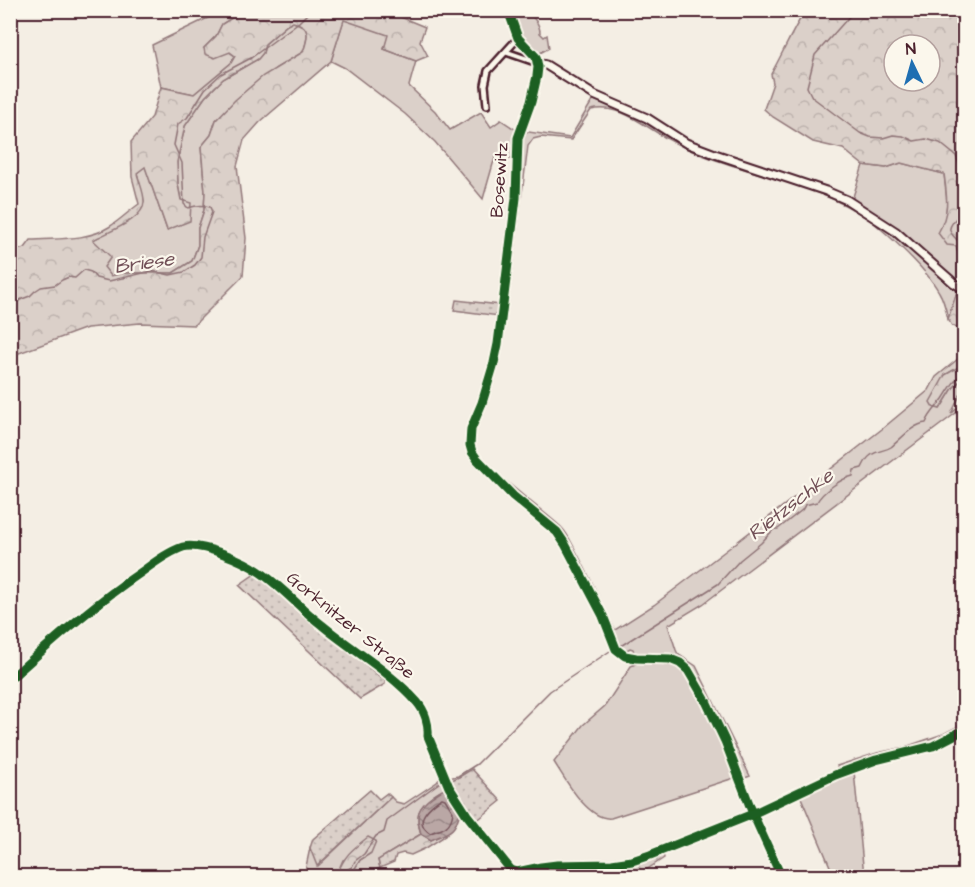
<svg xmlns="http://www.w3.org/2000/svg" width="975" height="887" font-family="'Architects Daughter',sans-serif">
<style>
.grass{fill:#dbd0c9;stroke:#92787a;stroke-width:1.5}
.forest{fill:url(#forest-crowns);stroke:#92787a;stroke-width:1.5;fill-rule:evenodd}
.garden{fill:url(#garden-dots);stroke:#92787a;stroke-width:1.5}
.water{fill:url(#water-waves);stroke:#8d7174;stroke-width:1.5}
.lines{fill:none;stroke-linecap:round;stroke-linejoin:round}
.shore{stroke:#77555c;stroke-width:1.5}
.stream{stroke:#8d7174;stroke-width:1.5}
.minor-casing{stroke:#4a1f2b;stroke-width:10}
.tertiary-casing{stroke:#4a1f2b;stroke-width:11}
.minor{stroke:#fbf7ec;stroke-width:5}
.tertiary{stroke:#fbf7ec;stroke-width:7}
.cycleway-casing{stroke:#fbf7ec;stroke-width:13}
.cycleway{stroke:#1b5e20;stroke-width:9}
.labels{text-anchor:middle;stroke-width:4.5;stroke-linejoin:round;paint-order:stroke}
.street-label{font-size:18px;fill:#4a1f2b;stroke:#fbf7ec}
.water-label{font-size:20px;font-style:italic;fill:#714f56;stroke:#fbf7ec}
</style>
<defs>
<pattern id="forest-crowns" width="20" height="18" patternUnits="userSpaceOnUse" patternTransform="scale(1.5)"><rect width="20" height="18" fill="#dbd0c9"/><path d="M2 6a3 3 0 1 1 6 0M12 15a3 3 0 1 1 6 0" fill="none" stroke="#bdb2ad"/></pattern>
<pattern id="garden-dots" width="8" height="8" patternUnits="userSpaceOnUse" patternTransform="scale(1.5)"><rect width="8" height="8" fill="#dbd0c9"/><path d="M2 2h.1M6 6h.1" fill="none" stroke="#bdb2ad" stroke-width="1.8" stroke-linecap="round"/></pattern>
<pattern id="water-waves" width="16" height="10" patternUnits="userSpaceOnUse" patternTransform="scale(1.5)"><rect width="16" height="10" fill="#baa7a5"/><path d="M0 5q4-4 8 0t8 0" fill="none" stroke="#998787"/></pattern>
</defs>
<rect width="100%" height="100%" fill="#f4eee4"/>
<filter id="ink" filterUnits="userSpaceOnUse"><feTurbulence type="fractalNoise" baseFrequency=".0167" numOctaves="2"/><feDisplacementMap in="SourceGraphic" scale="12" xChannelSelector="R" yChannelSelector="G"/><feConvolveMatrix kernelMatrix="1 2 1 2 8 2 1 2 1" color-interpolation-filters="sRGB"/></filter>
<g filter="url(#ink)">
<!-- grass -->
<g class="grass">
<polygon points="222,11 243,11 222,24 216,36 204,48 229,52 235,56 231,63 194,94 161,87 152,45"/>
<path d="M512 11H525C533 17 540 23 540 33L544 37 547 35 549 48 538 54 525 42 521 37Z"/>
<polygon points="344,19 389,35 384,49 416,61 409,86 435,111 450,130 481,112 491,127 501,120 516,130 515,159 496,156 493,164 483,199 435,142 405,114 345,68 331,61"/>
<path d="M293 22C312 26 308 38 303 52L276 68 216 120 211 135 201 147 205 192 204 210 198 228V245L192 261 173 273H123L111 276 104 268 93 240 108 232 144 201 137 173 145 166 167 230 181 200 178 185 177 162 185 126 205 97 223 79 258 59 263 53 265 44 287 25Z"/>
<path d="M594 98 647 121 668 135 845 202 873 219 871 221C810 177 731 175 666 138 643 125 619 103 591 110L571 140 541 137 533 139 528 146 503 345C499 365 493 384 487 403 483 415 473 429 474 442 475 462 546 512 562 528 568 534 572 544 576 551 590 577 602 603 615 630L654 605 737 542 882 429 929 390 936 377 964 354V364L945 375 940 409 953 388 959 381 964 385V387L951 414 964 402V407L703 604 668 625 676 650 678 654 696 666 750 776 742 779 726 738 681 661 635 655 633 649 630 648 623 652 619 649 567 543 515 495 474 451 472 445 474 430 496 364 522 131 570 138Z"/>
<polygon points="901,163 944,174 947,202 945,221 956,246 960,259 962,278 960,284 852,200 863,165 886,168"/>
<path d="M876 221 893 233 958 289 948 319C946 310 944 300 939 292 926 269 894 240 874 223Z"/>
<path d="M642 661C654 661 668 659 679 665 697 677 727 754 737 777L611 818C588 821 565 779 554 762L583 725 605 706 631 666Z"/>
<polygon points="964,723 964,727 929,744 875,758 840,771 837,766 877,753 905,747 943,734"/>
<polygon points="854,771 864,876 834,876 800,795 817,786"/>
<path d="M441 777 446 789C440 790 438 793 433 796 417 808 415 815 421 834L378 860 380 868 364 876H353L352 873 360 860 371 853 343 860 336 876H304L310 848 318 866 391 797 396 802 404 804 437 782Z"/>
</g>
<!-- forest -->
<g class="forest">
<path d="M386 11 425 27 420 41 428 56 416 61 384 49 388 35 344 20 331 61 260 122 244 140 237 166 246 238 243 276 194 325 140 323 87 328 11 356V251L25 248 31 240C57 238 87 241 109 227 120 220 129 211 139 204L132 177 131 142 152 117 161 87 194 94 231 63 235 56 230 52 215 58 205 54 204 48 216 36 222 24 243 11ZM293 22C312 26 308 38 303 52L263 76 235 100 216 120 211 135 201 147 205 192 204 210 198 228V245L192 261 173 273H123L111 276 104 267 111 257 93 240C107 232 145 220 144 201 144 192 139 182 137 173L145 167 167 230 190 221 191 203 181 200 178 185 177 162 185 126 205 97 223 79 258 59 263 53 265 44 287 25Z"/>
<path d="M805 11H964V287L960 284C964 272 960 258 956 246L947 245 938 233C950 212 947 197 944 174L901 163 886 168 863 165 843 149 813 142 773 117 764 109 773 83 771 74C783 53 792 31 805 11ZM894 45H930V81H894Z"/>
<polygon points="958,289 964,293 964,331 952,326 948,319"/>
<polygon points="964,364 964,385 959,382 953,388 940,409 933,407 930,402 945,375"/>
<polygon points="421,834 431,840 444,834 448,834 426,848 411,855 403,853 396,855 394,862 380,868 378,860"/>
<path d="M368 837 376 841 371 853 360 860 352 873 353 876H336C345 855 350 851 368 837Z"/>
</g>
<!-- garden -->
<g class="garden">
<polygon points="456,300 500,305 499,316 454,310"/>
<polygon points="255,574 385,681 385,684 360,699 239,585"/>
<polygon points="472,769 501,801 475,822 460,801 449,781 459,777"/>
<polygon points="370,790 379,799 387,793 391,797 317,866 310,848 313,839"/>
<polygon points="663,853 664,858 637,876 621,876 634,863"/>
</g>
<!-- water -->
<path class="water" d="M446 789 460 812C454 834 450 831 431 840L421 834C415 815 417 808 433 796 438 793 440 790 446 789Z"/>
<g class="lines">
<!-- shore -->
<path class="shore" d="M442 798 445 799 453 812C451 827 444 829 430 833 411 821 431 805 442 798Z"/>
<!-- stream -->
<g class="stream">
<path d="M855 10 815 55 807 87 812 97 860 133 870 137 883 138 893 135 903 136 914 141 926 139 940 143 956 156 962 172 963 191 961 198 960 214C940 234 954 232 964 249"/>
<path d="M10 308 15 303 22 299 30 296 35 291 41 287 55 285 62 280 69 277 75 278 84 270 91 272 96 278 109 281 152 271 170 275 184 272 195 265 201 257 203 237 212 212 210 207C202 204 196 205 188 208L184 204 182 163 174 145 178 124 187 118 205 89 221 74 251 58 299 22 311 10"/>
<path d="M619 647 718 584 740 560 761 543 774 529H778L802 510 805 505 817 502C822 492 842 478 853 476L854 470 862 468C864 464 866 459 870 456 877 450 885 451 891 447 901 439 913 424 926 423 930 413 937 407 943 399 951 387 953 381 964 371"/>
<polyline points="448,778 458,776 477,764 550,691 613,649"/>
<polyline points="341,876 341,873 352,867 355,861 364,854 376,836 384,832 387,821 443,780"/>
</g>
<!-- minor casing -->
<g class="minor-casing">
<g id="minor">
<polyline points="506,52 538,63"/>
<polyline points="487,105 485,85 488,71 518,38"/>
<path d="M10 679C52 642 94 604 140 573 154 563 168 552 183 547 201 542 245 561 260 572 282 587 300 608 322 625 353 651 390 671 417 702 425 711 429 724 428 736L449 787 467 815 511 870 517 872 541 867 557 865 612 864 632 861 650 855 748 816 835 775 876 760 933 746 964 730"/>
</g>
</g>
<!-- tertiary casing -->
<g class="tertiary-casing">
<g id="tertiary">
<polyline points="508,10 518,38 536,57 538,67 537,76 531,102 518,138 516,198 498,344 494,363 482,403 471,429 470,445 472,452 477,459 513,496 557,532 565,544 603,616 616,649 625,656 636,658 670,659 680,663 688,670 706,701 725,741 753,814 781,876"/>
<polyline points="538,63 546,65 594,95 647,118 686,143 715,154 826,191 847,200 895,231 954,283 964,289"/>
</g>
</g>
<!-- minor -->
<use href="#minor" class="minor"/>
<!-- tertiary -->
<use href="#tertiary" class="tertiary"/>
<!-- cycleway casing -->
<g class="cycleway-casing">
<g id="cycleway">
<polyline points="508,10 518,38 536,57 538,67 537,76 531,102 518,138 516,198 498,344 494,363 482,403 471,429 470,445 472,452 477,459 513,496 557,532 565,544 603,616 616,649 625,656 636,658 670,659 680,663 688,670 706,701 725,741 753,814 781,876"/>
<path d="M10 679C52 642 94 604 140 573 154 563 168 552 183 547 201 542 245 561 260 572 282 587 300 608 322 625 353 651 390 671 417 702 425 711 429 724 428 736L449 787 467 815 511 870 517 872 541 867 557 865 612 864 632 861 650 855 748 816 835 775 876 760 933 746 964 730"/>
</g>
</g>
<!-- cycleway -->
<use href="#cycleway" class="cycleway"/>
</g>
</g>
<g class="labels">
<!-- street labels -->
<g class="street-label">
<text transform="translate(499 180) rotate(-86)" y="6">Bosewitz</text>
<text transform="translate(351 625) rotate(39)" y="6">Gorknitzer Straße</text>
</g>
<!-- water labels -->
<g class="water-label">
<text transform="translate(144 262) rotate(-8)" y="7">Briese</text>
<text transform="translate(790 504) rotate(-38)" y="7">Rietzschke</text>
</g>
</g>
<!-- margin -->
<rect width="975" height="887" fill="none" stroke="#fbf7ec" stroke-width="36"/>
<rect x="18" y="18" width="939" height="851" fill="none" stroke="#4a1f2b" stroke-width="2" filter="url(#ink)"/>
<!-- north arrow -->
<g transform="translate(912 63) rotate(355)"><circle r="28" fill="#fbf7ec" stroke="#b4a19f" stroke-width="1.5"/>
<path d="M0-4.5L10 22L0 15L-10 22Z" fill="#1f6fb2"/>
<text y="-9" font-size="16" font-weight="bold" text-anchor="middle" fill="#4a1f2b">N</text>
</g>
</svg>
